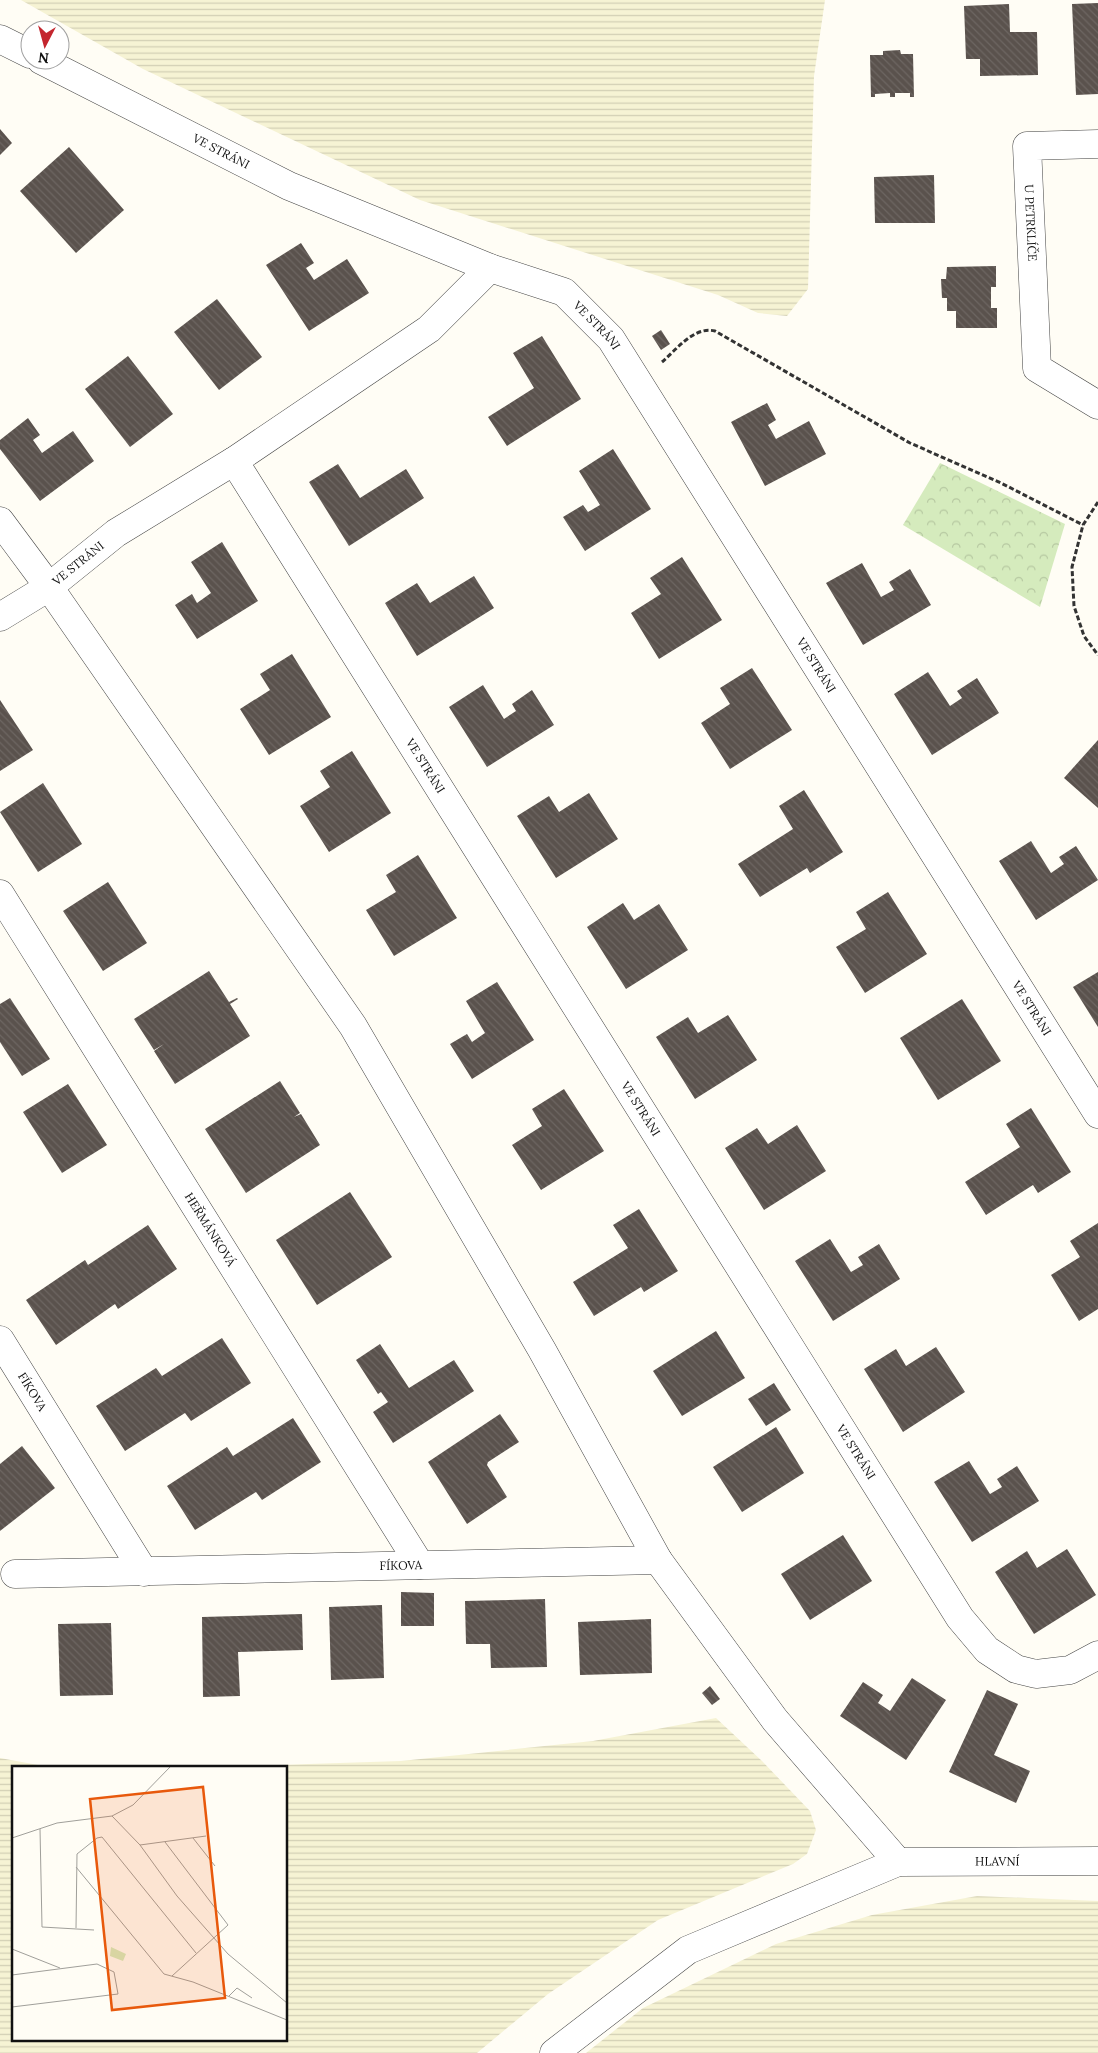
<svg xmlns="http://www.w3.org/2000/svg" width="1098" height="2053" font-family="Lora,serif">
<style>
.farmland{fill:url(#farmland-rules)}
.park{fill:url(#park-crowns)}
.building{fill:url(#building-back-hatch)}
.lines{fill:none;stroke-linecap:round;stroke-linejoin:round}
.minor-casing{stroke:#444;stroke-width:29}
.path{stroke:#333;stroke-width:3;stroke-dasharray:5 2.5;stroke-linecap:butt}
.minor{stroke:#fff;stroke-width:28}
.labels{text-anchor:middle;stroke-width:5;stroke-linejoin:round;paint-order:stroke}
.street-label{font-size:12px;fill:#111;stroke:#fff}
.inset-road{fill:none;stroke:#a09f9a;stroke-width:1}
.view{fill:#e8590c;fill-opacity:0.15;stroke:#e8590c;stroke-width:2.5}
.inset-edge{fill:none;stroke:#111;stroke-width:2.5}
</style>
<defs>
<pattern id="farmland-rules" width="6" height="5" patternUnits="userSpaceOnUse" patternTransform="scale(1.25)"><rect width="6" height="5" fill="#f6f3d4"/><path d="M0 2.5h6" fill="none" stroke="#d2cfb5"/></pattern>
<pattern id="park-crowns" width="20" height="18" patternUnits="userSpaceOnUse" patternTransform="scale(1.25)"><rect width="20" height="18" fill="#d5ebbd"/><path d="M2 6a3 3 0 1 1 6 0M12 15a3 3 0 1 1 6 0" fill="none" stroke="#b6c8a1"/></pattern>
<pattern id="building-back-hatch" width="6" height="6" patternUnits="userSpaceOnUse" patternTransform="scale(1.25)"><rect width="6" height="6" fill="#5a524d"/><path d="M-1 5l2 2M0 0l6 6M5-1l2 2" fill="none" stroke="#6d6662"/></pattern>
</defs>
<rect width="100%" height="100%" fill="#fffdf5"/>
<!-- farmland -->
<g class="farmland">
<polygon points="21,0 825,0 814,76 808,289 787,316 758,313 718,295 420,200 143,69"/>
<polygon points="716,1718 762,1761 810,1811 816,1830 807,1854 793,1864 658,1920 548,1994 477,2053 0,2053 0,1758 38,1765 121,1767 14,1767 14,2039 286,2039 286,1767 216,1767 401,1761 593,1741"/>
<polygon points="977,1896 1098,1901 1098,2053 586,2053 643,2008 776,1944 872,1915"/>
</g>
<!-- park -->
<polygon class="park" points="940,463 1065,524 1040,607 903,525"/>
<!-- building -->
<g class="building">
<polygon points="1098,3 1098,94 1076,95 1072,4"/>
<polygon points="1009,4 1010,32 1037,32 1038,75 980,76 980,59 966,59 964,6"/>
<polygon points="900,50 901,54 913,54 914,97 910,97 910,93 895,93 895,97 890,97 890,93 875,94 875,97 871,97 870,55 883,55 883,51"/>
<polygon points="0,129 12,143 0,155"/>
<polygon points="69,147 124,210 76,253 20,191"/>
<polygon points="934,175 935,223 875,223 874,177"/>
<polygon points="301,243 314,263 306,268 314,280 347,259 369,293 309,331 266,265"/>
<polygon points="996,266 996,287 991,287 991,308 997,308 997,328 956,328 956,311 947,311 947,298 942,298 941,279 946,279 947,267"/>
<polygon points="217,299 262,357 219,390 174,332"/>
<polygon points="661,330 670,344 661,350 652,336"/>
<polygon points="542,336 581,399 507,446 488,417 534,388 513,353"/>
<polygon points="128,356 173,414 130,447 85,389"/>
<polygon points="767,403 776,420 768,425 776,439 809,421 826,454 765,486 731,422"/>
<polygon points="28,418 40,435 33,440 42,453 73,431 94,461 40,501 0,449 0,440"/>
<polygon points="613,449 651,509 585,551 563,517 583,505 588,512 600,505 579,471"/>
<polygon points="338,464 360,498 406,469 424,498 349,546 309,482"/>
<polygon points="222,542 258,601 197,639 175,605 192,594 197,603 211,593 191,562"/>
<polygon points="682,557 722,620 659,659 631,613 661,594 650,578"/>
<polygon points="862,563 881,597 894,590 889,582 910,569 931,605 863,645 826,583"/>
<polygon points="474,576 494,608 417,656 385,603 417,583 430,603"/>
<polygon points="292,654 331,717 269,755 240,709 270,690 260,674"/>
<polygon points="752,668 792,730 730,769 701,723 730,704 720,688"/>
<polygon points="928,672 950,706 962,698 957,691 977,678 999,713 932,755 894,694"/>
<polygon points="483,685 504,719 516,711 512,704 532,690 554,725 487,767 449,707"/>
<polygon points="0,700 33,750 0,771"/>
<polygon points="1098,740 1098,808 1064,778"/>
<polygon points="352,751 391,813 329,852 300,806 330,787 320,771"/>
<polygon points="43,783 82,844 38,872 0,812"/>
<polygon points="804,790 843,852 810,873 807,868 760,897 738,864 793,829 779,806"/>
<polygon points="589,793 618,839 556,878 517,816 549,796 559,812"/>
<polygon points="1031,841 1051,873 1064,864 1059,857 1076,846 1098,880 1036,920 999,861"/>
<polygon points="418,855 457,918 394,956 366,910 396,892 386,875"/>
<polygon points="108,882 147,943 103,971 63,911"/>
<polygon points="888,892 927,954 865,993 836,947 866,929 856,912"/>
<polygon points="623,903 634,920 659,904 688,950 626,989 587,927"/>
<polygon points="209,971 229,1002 237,998 238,999 230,1004 250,1036 175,1084 154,1051 164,1044 154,1050 134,1019"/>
<polygon points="1098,972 1098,1027 1073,987"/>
<polygon points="497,982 534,1040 472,1079 450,1044 467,1034 472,1042 485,1033 466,1001"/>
<polygon points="10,998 50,1059 22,1076 0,1042 0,1004"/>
<polygon points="962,999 1001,1061 938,1100 900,1038"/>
<polygon points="728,1015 757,1060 695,1099 656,1037 688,1017 698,1033"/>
<polygon points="280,1081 300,1113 294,1117 301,1114 320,1145 246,1193 205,1129"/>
<polygon points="68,1084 107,1145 62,1173 23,1112"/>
<polygon points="564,1089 604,1151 541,1190 512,1145 542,1126 532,1109"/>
<polygon points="1031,1108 1071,1172 1038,1193 1033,1185 986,1215 965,1182 1020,1147 1006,1124"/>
<polygon points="797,1125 826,1171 764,1210 725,1148 757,1128 768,1144"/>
<polygon points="350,1192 392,1257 317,1305 276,1240"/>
<polygon points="639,1209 678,1271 644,1292 641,1287 594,1316 573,1282 628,1248 613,1225"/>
<polygon points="1098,1223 1098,1309 1079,1321 1051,1275 1080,1257 1070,1241"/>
<polygon points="148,1225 177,1269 118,1309 115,1304 56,1345 26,1300 85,1260 88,1265"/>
<polygon points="830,1239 851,1272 863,1265 858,1257 879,1244 900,1279 833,1321 795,1261"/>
<polygon points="716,1331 745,1378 682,1416 653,1371"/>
<polygon points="222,1338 251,1383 191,1421 185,1413 125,1451 96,1406 156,1368 162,1376"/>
<polygon points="380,1344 409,1388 454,1360 474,1391 393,1443 373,1412 388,1402 381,1392 378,1394 356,1360"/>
<polygon points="936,1347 965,1392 903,1432 864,1369 896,1349 906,1366"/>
<polygon points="774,1383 791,1410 766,1426 748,1399"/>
<polygon points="500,1414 519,1442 488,1462 487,1465 507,1497 467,1524 428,1462"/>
<polygon points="293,1418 321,1462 262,1500 256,1492 195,1530 167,1486 227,1447 233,1456"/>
<polygon points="776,1427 804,1473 742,1512 713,1467"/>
<polygon points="22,1446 55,1488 0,1531 0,1464"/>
<polygon points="969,1461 990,1494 1002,1487 997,1479 1017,1466 1039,1501 972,1542 934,1482"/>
<polygon points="843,1535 872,1581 810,1620 781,1574"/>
<polygon points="1067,1549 1096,1595 1034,1634 995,1572 1027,1551 1037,1568"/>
<polygon points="401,1592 434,1593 434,1626 401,1626"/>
<polygon points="545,1599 547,1667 491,1668 490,1644 466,1644 465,1601"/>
<polygon points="382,1605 384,1678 331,1680 329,1607"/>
<polygon points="302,1614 303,1650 238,1652 240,1696 203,1697 202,1617"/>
<polygon points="651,1619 652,1673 580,1675 578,1622"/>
<polygon points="111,1623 113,1695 60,1696 58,1624"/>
<polygon points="912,1678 946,1700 906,1760 840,1716 863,1682 883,1695 878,1703 890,1711"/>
<polygon points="710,1686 720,1699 712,1705 702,1693"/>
<polygon points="987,1690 1018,1704 994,1755 1030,1771 1016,1803 949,1772"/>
</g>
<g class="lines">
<!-- minor casing -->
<g class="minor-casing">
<g id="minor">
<polyline points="0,39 30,54"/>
<path id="s1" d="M41 60 289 186 490 268 564 292 611 339 1098 1114"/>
<path id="s2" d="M1098 144 1027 146 1037 368 1098 405"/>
<path id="s3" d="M234 461 960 1618 987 1650 1016 1669 1036 1674 1070 1670 1098 1655"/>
<polyline points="0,521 49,587 353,1026 542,1350 658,1560 775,1720 898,1862"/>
<path id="s4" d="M0 617 49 587 116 533 234 461 429 329 490 268"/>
<path id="s5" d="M0 894 420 1565"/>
<path id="s6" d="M0 1340 144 1572"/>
<path id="s7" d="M15 1574 658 1560"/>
<path id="s8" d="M554 2053 688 1950 898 1862 1098 1861"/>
</g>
</g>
<!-- path -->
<g class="path">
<path d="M662 362C677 349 694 326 715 331L910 443 1001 483 1083 525"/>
<polyline points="1098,502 1083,525 1072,567 1074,606 1084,636 1098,655"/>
</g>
<!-- minor -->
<use href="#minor" class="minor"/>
</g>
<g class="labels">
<!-- street labels -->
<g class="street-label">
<text dy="4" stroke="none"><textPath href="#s1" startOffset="202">VE STRÁNI</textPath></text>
<text dy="4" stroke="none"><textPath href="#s2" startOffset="148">U PETRKLÍČE</textPath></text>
<text dy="4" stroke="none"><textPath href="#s1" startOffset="620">VE STRÁNI</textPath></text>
<text dy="4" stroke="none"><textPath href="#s4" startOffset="95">VE STRÁNI</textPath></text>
<text dy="4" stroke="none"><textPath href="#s1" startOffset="1025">VE STRÁNI</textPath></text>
<text dy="4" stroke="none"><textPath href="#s3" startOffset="360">VE STRÁNI</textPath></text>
<text dy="4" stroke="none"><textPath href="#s1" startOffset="1430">VE STRÁNI</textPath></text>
<text dy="4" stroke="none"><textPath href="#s3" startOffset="765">VE STRÁNI</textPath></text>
<text dy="4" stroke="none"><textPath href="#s5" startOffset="396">HEŘMÁNKOVÁ</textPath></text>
<text dy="4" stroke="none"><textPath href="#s6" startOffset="61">FÍKOVA</textPath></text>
<text dy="4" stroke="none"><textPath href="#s3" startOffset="1170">VE STRÁNI</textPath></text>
<text dy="4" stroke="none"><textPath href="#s7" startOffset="386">FÍKOVA</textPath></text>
<text dy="4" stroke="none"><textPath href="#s8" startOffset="496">HLAVNÍ</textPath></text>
</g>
</g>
<!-- overview -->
<g transform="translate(12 1766)">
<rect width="275" height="275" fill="#fffdf5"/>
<path d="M99 181 114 188 111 195 98 190Z" fill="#d5ebbd"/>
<path class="inset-road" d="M100 50 128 79 165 130 216 188 275 237M28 63 30 161 82 164M0 72 45 57 100 50 121 39 159 0M181 72 203 100M153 76 216 159 160 210M128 79 194 70M64 101 152 208 181 216 275 254M64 162 65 88 85 72 90 71 184 187M0 183 48 202M0 209 85 198 102 206 106 228 0 241M217 230 225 222 240 232"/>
<path class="view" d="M191 21 213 232 100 244 78 33Z"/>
<rect width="275" height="275" class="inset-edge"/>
</g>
<!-- north arrow -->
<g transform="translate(45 45) rotate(186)"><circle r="24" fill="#ffffff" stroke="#a0a0a0"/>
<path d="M0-4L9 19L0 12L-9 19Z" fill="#c4262e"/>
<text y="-8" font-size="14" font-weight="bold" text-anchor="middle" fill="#111111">N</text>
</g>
</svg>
